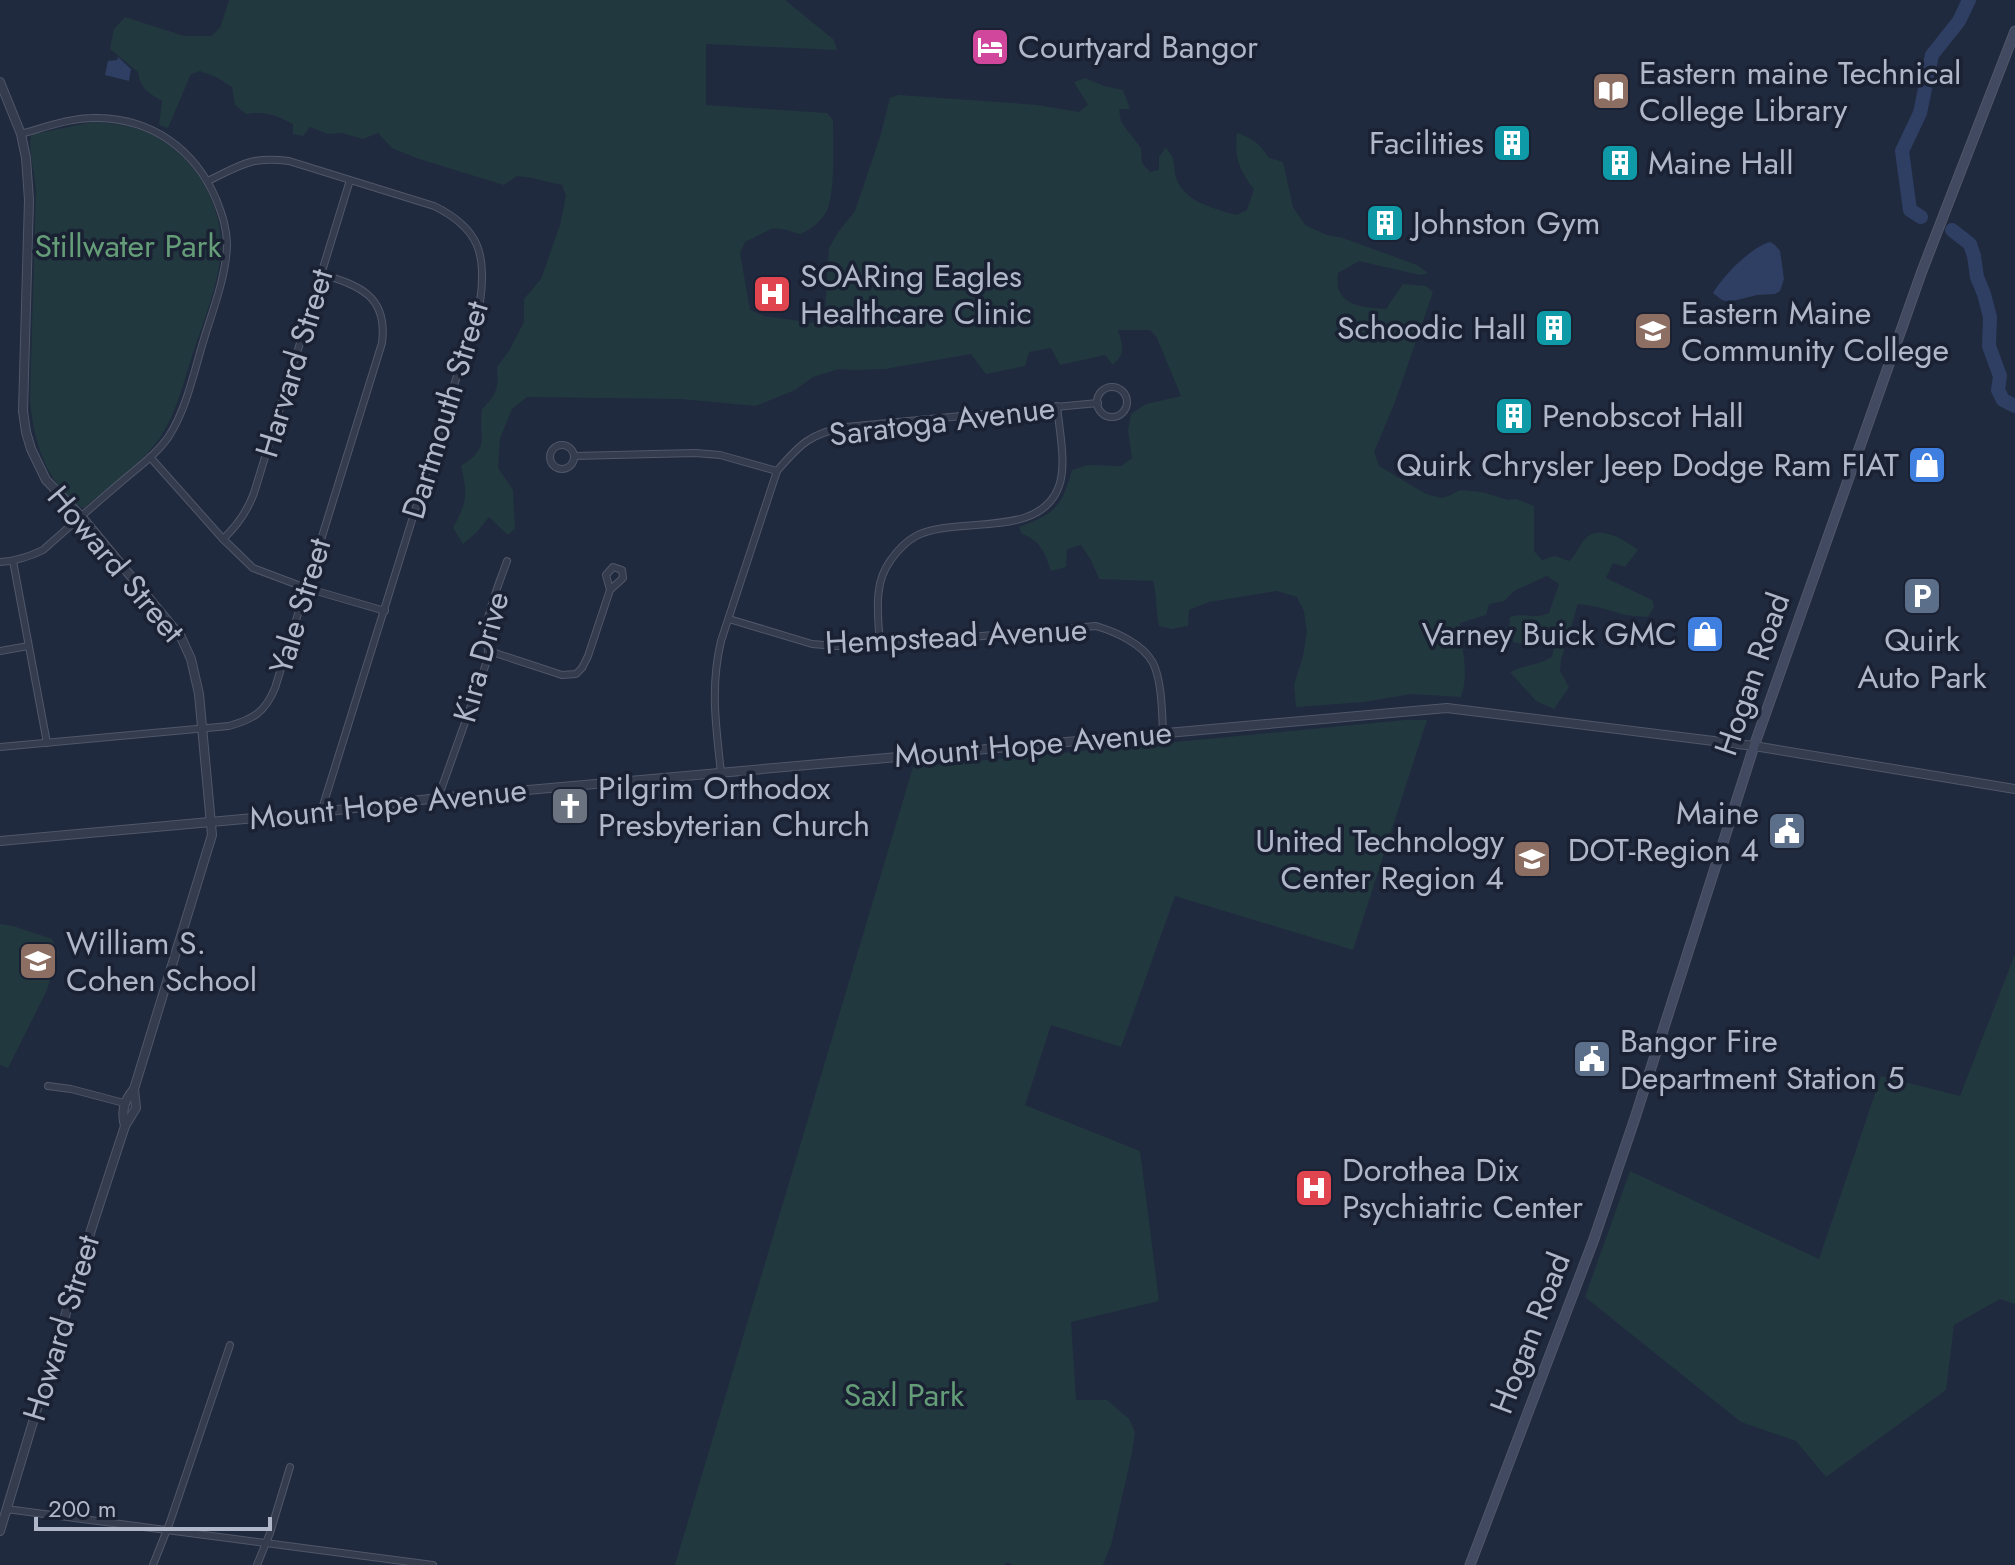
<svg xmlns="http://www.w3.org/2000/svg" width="2015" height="1565" font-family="Jost,sans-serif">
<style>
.green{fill:#22383f}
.water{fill:#2f3e63}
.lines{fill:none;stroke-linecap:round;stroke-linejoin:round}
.river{stroke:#2f3e63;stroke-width:14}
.minor-casing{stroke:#505769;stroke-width:8}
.tertiary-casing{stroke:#505769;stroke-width:10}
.secondary-casing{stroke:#505769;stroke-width:11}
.minor{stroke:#343c4e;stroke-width:6}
.tertiary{stroke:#343c4e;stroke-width:8}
.secondary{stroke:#424a61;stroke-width:9}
.labels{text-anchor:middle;stroke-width:7;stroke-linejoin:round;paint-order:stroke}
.poi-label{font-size:32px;fill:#b0b7c9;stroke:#1a2133;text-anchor:start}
.park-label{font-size:32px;fill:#649d78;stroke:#1a2133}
.street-label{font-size:32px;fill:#b0b7c9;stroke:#1a2133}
</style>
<rect width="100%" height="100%" fill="#202a3e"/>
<!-- green -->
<g class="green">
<path d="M229 0H785L834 40 837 50 706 44V105L827 113 833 120C833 142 836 197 825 214 818 224 810 230 800 234 792 232 780 227 771 229 767 231 752 239 745 242L740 253 750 310 764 316 813 323 825 314 829 248 839 231 855 211 881 134 890 98 899 95 1037 105 1079 112 1088 105 1074 82 1085 78 1104 86 1123 90 1130 109H1119L1121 122 1141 148 1142 163 1150 172 1159 170V157L1166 147C1168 151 1171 154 1173 159 1175 165 1174 172 1176 178 1185 203 1214 208 1236 215L1247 210 1254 189C1239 170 1234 157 1237 133 1253 138 1260 144 1269 158L1283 162 1293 207 1305 225 1327 235 1343 238 1417 265 1428 273 1420 275 1359 261 1338 273C1338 278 1337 283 1338 287 1342 307 1370 308 1386 309L1403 284 1426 286 1433 292 1395 402 1374 452 1379 466 1426 494 1442 498 1451 495 1460 490 1482 492 1508 500 1516 499 1534 506V551L1542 560 1555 556 1569 561C1576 556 1578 547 1584 540 1597 523 1625 540 1638 550L1625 567 1613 563 1606 578 1652 600 1654 607 1648 617 1625 615 1598 607 1578 604 1561 660 1560 671 1569 687 1554 709 1536 701 1510 672C1524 665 1539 665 1552 657L1555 640 1529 645 1513 642 1509 630 1510 617C1527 612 1531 620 1549 613L1559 584 1547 576 1514 591 1504 601 1489 604 1486 615 1460 623C1461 649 1470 671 1461 697L1411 694 1364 702 1296 707 1294 685 1303 656 1307 632 1304 611 1297 597 1277 591 1209 602 1189 610 1188 626 1171 629 1159 626C1156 611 1157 597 1153 581L1099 579 1091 560 1081 545 1067 549 1066 567 1051 571C1045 553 1041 541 1022 534L1019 527C1056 513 1061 508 1072 470L1088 465 1121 466 1132 458 1128 430 1131 414 1146 404 1181 396 1157 338 1150 330H1118C1123 346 1126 353 1113 365L1105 355 1060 365 1051 348 1029 352 1025 366 986 374 971 354 885 369 855 370 839 369 813 377 795 390 756 406 681 399 527 397 512 409 500 438 498 468 513 490 515 528 508 535 489 517 476 533 463 544 453 528C467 502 468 495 461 466 492 446 478 439 482 409 497 395 499 386 497 367L509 351 524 322V299L541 279 560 225 566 196 562 185 532 178 517 176 504 185 416 158 392 148 378 133 363 139 342 133 328 134 310 127 303 136 293 134V124C275 115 266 111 246 114L235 105 232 87 216 77 200 71 191 74 168 128 159 125 162 101C147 92 141 89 138 72L110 49 114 29 125 17 184 36H211L220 28Z"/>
<path d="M93 122C109 123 126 125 141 130 189 147 223 200 221 250 219 284 204 319 194 350 184 379 178 410 161 436 143 463 110 486 85 507L82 508C46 484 32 438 30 397L36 190C35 175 28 148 31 136L34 134Z"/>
<polygon points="1405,720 1427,720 1353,950 1175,896 1121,1047 1051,1025 1025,1105 1140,1151 1159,1301 1071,1322 1076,1400 1107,1400 1129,1419 1135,1432 1132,1453 1111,1545 1103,1565 1013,1565 1006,1562 1005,1565 675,1565 913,767"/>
<polygon points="0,924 13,926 52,939 58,952 47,990 8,1068 0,1065"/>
<polygon points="2015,954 2015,1304 2000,1299 1954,1325 1946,1390 1826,1477 1796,1441 1741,1422 1585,1297 1630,1171 1819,1259 1881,1076 1960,1096"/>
</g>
<!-- water -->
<g class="water">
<polygon points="118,57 131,69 129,81 105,75 108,61 117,60"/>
<path d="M1770 242 1775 245 1780 251 1784 279 1780 291 1775 294 1757 295 1729 302 1722 300 1713 293C1723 276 1751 247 1770 242Z"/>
</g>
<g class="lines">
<!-- river -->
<g class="river">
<polyline points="1921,217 1910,210 1902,151 1920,113 1932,55 1959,21 1969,0"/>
<polyline points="1952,230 1970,244 1974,256 1977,277 1984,294 1990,317 1989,346 2000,376 1998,390 2003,400 2015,406"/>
</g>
<!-- minor casing -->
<g class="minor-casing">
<g id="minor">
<path d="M208 181C241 165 251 156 289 161L434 206C479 228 487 254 480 302L321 812"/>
<circle cx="1112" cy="402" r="15"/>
<circle cx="562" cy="457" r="12"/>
<polyline points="574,456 695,453 720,455 777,471"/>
<polyline points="150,457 223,539 253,568 306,588 385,611"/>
<path d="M223 539C238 525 247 512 254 493L350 180"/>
<polyline points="13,561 47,743"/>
<path d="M0 562C16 561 29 557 43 550 69 527 95 504 121 482 137 468 157 454 169 436 187 408 194 371 204 339 213 309 226 277 227 245 227 228 222 214 216 199 195 150 153 119 98 118 72 117 46 127 21 134"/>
<path d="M729 619 812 644 836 646 880 645 1096 626C1116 632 1143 644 1153 663 1162 681 1162 713 1163 732"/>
<path d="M880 645C879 627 876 607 879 590 880 580 884 570 890 561 897 551 905 542 916 536 957 515 1040 540 1059 486 1067 464 1059 429 1057 406"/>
<polyline points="0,651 28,646"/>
<polyline points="489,651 562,675 576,674 582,668 588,656 610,590 623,578 622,570 613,567 606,575 610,590"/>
<path d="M0 747 229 726C254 719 265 712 275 688L382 343C388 296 360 286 322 274"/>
<path d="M721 773C716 726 710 688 721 641L777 471C800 444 811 433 846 427L1098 403"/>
<path d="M438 798 487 661C490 648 485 636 487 623 491 602 500 581 507 561"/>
<polyline points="48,1086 71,1089 124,1103"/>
<polyline points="6,1509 433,1565"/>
<polyline points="153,1565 170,1522 230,1345"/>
<polyline points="257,1565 270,1533 290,1467"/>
</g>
</g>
<!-- tertiary casing -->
<g class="tertiary-casing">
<g id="tertiary">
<path d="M0 82 21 134 26 158 29 200 23 411 26 432 31 449 46 480 81 516 181 637 191 659 199 694 212 835 134 1089C124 1101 121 1111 125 1126"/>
<polyline points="0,841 321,812 438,798 1447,708 1754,746 2015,789"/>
<polyline points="0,1531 92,1227 125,1126 136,1108 134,1089"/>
</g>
</g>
<!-- secondary casing -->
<g class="secondary-casing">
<polyline id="secondary" points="1470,1565 1594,1239 1635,1118 1754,746 1922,271 2015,31"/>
</g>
<!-- minor -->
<use href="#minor" class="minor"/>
<!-- tertiary -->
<use href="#tertiary" class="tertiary"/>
<!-- secondary -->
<use href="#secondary" class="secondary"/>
</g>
<!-- icons -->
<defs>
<g id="hotel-square" transform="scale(2)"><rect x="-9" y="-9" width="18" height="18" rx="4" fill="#d1479c" stroke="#1a2133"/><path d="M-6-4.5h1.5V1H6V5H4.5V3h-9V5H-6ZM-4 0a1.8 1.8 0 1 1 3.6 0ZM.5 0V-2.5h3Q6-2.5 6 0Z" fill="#fff"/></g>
<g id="library-square" transform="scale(2)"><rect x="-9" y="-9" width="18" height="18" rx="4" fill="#8d6e63" stroke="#1a2133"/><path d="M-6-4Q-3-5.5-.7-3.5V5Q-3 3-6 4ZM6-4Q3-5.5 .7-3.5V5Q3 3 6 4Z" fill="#fff"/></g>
<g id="building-square" transform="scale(2)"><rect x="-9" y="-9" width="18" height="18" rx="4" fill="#0f9aa8" stroke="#1a2133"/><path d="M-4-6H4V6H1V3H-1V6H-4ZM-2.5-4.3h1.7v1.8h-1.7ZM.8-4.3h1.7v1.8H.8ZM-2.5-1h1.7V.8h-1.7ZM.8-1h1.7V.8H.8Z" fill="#fff"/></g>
<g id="hospital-square" transform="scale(2)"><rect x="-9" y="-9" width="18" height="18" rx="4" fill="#e0444e" stroke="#1a2133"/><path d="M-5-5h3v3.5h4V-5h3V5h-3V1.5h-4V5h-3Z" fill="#fff"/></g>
<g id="university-square" transform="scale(2)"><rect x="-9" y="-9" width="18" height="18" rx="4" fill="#8d6e63" stroke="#1a2133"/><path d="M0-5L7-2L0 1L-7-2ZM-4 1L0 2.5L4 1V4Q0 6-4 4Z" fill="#fff"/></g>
<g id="shop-square" transform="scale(2)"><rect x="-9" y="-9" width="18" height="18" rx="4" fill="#3f7fe0" stroke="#1a2133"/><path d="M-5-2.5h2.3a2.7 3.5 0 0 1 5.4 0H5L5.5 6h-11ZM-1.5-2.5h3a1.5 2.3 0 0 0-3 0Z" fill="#fff"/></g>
<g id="parking-square" transform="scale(2)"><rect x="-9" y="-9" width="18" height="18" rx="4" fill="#5c6f8a" stroke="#1a2133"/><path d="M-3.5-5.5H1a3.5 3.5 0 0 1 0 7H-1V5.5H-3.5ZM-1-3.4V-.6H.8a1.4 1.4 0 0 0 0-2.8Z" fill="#fff"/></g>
<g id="church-square" transform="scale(2)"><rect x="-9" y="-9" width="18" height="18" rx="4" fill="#6b7280" stroke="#1a2133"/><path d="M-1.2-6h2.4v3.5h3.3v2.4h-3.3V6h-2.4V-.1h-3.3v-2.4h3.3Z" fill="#fff"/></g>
<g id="civic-square" transform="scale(2)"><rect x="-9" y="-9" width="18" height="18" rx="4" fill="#5c6f8a" stroke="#1a2133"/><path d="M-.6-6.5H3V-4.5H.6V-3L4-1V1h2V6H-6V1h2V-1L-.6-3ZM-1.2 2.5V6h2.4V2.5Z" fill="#fff"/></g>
<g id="school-square" transform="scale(2)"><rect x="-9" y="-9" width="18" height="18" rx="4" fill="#8d6e63" stroke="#1a2133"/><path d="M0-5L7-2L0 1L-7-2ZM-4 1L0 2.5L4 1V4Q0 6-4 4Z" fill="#fff"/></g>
</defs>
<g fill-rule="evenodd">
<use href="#hotel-square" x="990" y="47"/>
<use href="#library-square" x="1611" y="91"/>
<use href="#building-square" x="1512" y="143"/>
<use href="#building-square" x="1620" y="163"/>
<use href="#building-square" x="1385" y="223"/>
<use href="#hospital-square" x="772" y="294"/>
<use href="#building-square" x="1554" y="328"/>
<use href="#university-square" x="1653" y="331"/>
<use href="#building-square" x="1514" y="416"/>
<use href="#shop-square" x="1927" y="465"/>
<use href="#parking-square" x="1922" y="596"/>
<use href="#shop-square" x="1705" y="634"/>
<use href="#church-square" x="570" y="806"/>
<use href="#civic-square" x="1787" y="831"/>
<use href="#school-square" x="1532" y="859"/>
<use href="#school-square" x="38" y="961"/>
<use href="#civic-square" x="1592" y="1059"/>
<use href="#hospital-square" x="1314" y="1188"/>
</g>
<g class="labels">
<!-- poi labels -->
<g class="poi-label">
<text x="1018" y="58">Courtyard Bangor</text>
<text x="1639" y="84">Eastern maine Technical<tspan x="1639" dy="37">College Library</tspan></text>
<text x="1484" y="154" text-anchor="end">Facilities</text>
<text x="1648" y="174">Maine Hall</text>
<text x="1413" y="234">Johnston Gym</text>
<text x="800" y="287">SOARing Eagles<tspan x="800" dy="37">Healthcare Clinic</tspan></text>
<text x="1681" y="324">Eastern Maine<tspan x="1681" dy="37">Community College</tspan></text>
<text x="1526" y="339" text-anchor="end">Schoodic Hall</text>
<text x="1542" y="427">Penobscot Hall</text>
<text x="1899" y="476" text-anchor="end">Quirk Chrysler Jeep Dodge Ram FIAT</text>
<text x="1677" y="645" text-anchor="end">Varney Buick GMC</text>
<text x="1922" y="651" text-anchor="middle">Quirk<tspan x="1922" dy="37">Auto Park</tspan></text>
<text x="598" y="799">Pilgrim Orthodox<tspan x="598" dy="37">Presbyterian Church</tspan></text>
<text x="1759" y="824" text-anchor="end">Maine<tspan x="1759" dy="37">DOT-Region 4</tspan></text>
<text x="1504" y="852" text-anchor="end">United Technology<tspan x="1504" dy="37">Center Region 4</tspan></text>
<text x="66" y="954">William S.<tspan x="66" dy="37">Cohen School</tspan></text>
<text x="1620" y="1052">Bangor Fire<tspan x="1620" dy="37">Department Station 5</tspan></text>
<text x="1342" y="1181">Dorothea Dix<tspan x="1342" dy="37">Psychiatric Center</tspan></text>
</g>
<!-- park labels -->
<g class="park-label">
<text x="128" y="257">Stillwater Park</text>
<text x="904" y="1406">Saxl Park</text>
</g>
<!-- street labels -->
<g class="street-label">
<text transform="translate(294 363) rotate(-73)" y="11">Harvard Street</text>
<text transform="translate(445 410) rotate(-73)" y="11">Dartmouth Street</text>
<text transform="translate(942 421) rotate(-7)" y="11">Saratoga Avenue</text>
<text transform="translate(116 564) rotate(50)" y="11">Howard Street</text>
<text transform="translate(300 606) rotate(-73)" y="11">Yale Street</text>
<text transform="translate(956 636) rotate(-3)" y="11">Hempstead Avenue</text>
<text transform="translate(481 657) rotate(-75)" y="11">Kira Drive</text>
<text transform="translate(1752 674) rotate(-71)" y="11">Hogan Road</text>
<text transform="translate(1033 744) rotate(-5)" y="11">Mount Hope Avenue</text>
<text transform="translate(388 804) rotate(-6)" y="11">Mount Hope Avenue</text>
<text transform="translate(61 1328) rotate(-73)" y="11">Howard Street</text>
<text transform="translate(1530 1333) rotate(-69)" y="11">Hogan Road</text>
</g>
</g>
<!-- scale -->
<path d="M36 1517v12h234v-12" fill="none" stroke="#b0b7c9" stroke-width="4"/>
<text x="48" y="1517" font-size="24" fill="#b0b7c9" stroke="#1a2133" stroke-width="6" paint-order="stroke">200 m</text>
</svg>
